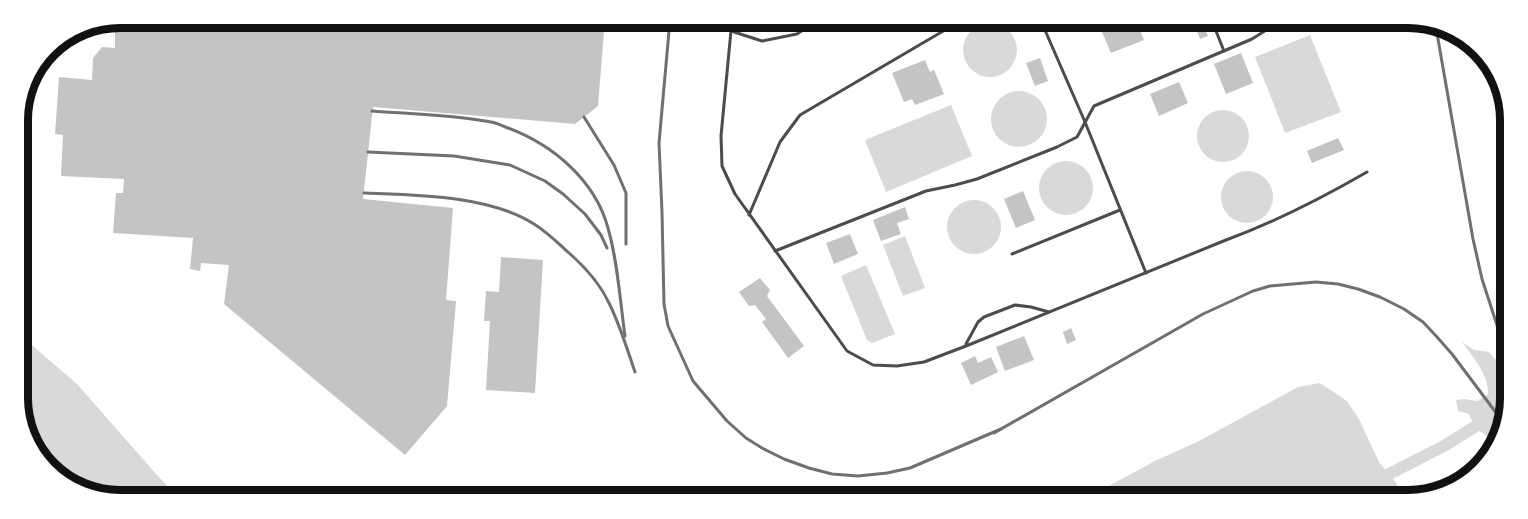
<svg xmlns="http://www.w3.org/2000/svg" width="1528" height="519" font-family="Helvetica,sans-serif">
<style>
.water{fill:#d9d9d9}
.lines{fill:none;stroke-linecap:round;stroke-linejoin:round}
.canal{stroke:#d9d9d9;stroke-width:12}
.building{fill:#c4c4c4}
.service{stroke:#4c4c4c;stroke-width:3}
.rail{stroke:#707070;stroke-width:3}
.rim{fill:none;stroke:#111;stroke-width:8}
</style>
<rect width="100%" height="100%" fill="#fff"/>
<!-- water -->
<g class="water">
<circle cx="990" cy="50" r="27"/>
<polygon points="1310,35 1341,112 1285,133 1255,57"/>
<circle cx="1019" cy="119" r="28"/>
<polygon points="951,105 972,156 886,192 865,140"/>
<circle cx="1223" cy="136" r="26"/>
<circle cx="1066" cy="188" r="27"/>
<circle cx="1247" cy="197" r="26"/>
<circle cx="974" cy="227" r="27"/>
<polygon points="905,236 925,288 903,296 883,245"/>
<polygon points="866,265 895,334 872,343 867,340 841,276"/>
<polygon points="19,334 77,384 156,474 179,498 94,497 44,466 20,418"/>
<path d="M1462 342 1474 350 1489 352 1496 360 1507 387 1506 425 1496 440C1483 436 1474 427 1469 414L1458 411 1456 400 1464 399 1478 401 1488 394C1489 375 1473 357 1462 342Z"/>
<polygon points="1320,383 1347,401 1359,419 1379,462 1397,484 1397,501 1083,500 1155,461 1199,441 1298,387"/>
</g>
<g class="lines">
<!-- canal -->
<polyline class="canal" points="1389,474 1444,446 1476,426"/>
</g>
<!-- building -->
<g class="building">
<polygon points="131,18 605,19 598,106 575,124 373,107 363,199 453,208 446,300 456,301 447,406 405,455 224,304 229,265 201,263 200,271 190,269 193,238 113,233 116,193 123,193 124,179 61,176 63,135 55,134 59,77 92,80 93,58 102,47 115,48 115,27 130,28"/>
<polygon points="1130,21 1136,21 1144,40 1111,53 1102,32"/>
<polygon points="1193,21 1202,21 1208,36 1200,39"/>
<polygon points="1241,53 1253,83 1226,94 1214,64"/>
<polygon points="1040,58 1048,81 1035,86 1026,63"/>
<polygon points="925,60 930,72 934,70 944,94 915,105 912,99 904,102 892,73"/>
<polygon points="1179,82 1188,103 1159,116 1150,94"/>
<polygon points="1338,138 1344,150 1312,163 1307,151"/>
<polygon points="1023,191 1035,220 1016,228 1004,199"/>
<polygon points="905,207 909,219 897,223 901,234 881,241 873,220"/>
<polygon points="850,234 858,254 834,264 826,243"/>
<polygon points="501,257 543,260 535,393 486,390 490,321 484,321 486,291 499,292"/>
<polygon points="760,278 770,290 767,296 804,346 788,358 762,322 766,319 755,305 749,306 739,292"/>
<polygon points="1071,328 1076,340 1067,344 1063,332"/>
<polygon points="1024,336 1034,360 1005,371 996,347"/>
<polygon points="975,356 978,363 991,357 998,372 971,385 961,363"/>
</g>
<g class="lines">
<!-- service -->
<g class="service">
<path d="M732 20 721 136 722 166 735 194 847 351 873 365 897 366 924 362 966 346 1226 240C1275 222 1322 198 1367 172"/>
<polyline points="1041,21 1085,122 1146,273"/>
<polyline points="1212,21 1224,51"/>
<polyline points="731,31 762,41 797,34 818,20"/>
<polyline points="749,215 780,142 800,115 962,20"/>
<polyline points="775,251 926,191 955,185 977,179 1057,147 1077,137 1094,106 1252,39 1281,21"/>
<polyline points="1012,254 1120,210"/>
<polyline points="966,344 978,322 984,317 1015,305 1031,307 1049,312"/>
</g>
<!-- rail -->
<g class="rail">
<polyline points="670,20 659,143 662,212 664,304 668,326 693,381 727,421 746,438 762,448 784,459 809,468 832,474 858,476 887,473 910,468 1001,429"/>
<polyline points="1435,22 1473,239 1482,279 1507,356"/>
<path d="M372 111C411 114 454 115 491 122 497 123 503 126 508 128 553 145 595 180 608 228 618 263 620 301 625 336"/>
<polyline points="584,117 614,165 626,193 626,244"/>
<polyline points="368,152 454,156 510,165 545,181 563,194 585,214 601,235 607,248"/>
<path d="M364 193C416 195 489 195 534 224 547 232 558 243 569 253 585 267 600 284 609 303 620 325 627 349 635 372"/>
<polyline points="994,433 1203,314 1253,291 1270,286 1316,282 1338,284 1358,289 1380,297 1404,309 1423,322 1437,337 1452,354 1506,426"/>
</g>
</g>
<!-- crop -->
<path d="M0 0H1528V519H0ZM120 28H1408A92 92 0 0 1 1500 120V398A92 92 0 0 1 1408 490H120A92 92 0 0 1 28 398V120A92 92 0 0 1 120 28Z" fill="#fff" fill-rule="evenodd"/>
<path class="rim" d="M120 28H1408A92 92 0 0 1 1500 120V398A92 92 0 0 1 1408 490H120A92 92 0 0 1 28 398V120A92 92 0 0 1 120 28Z"/>
</svg>
